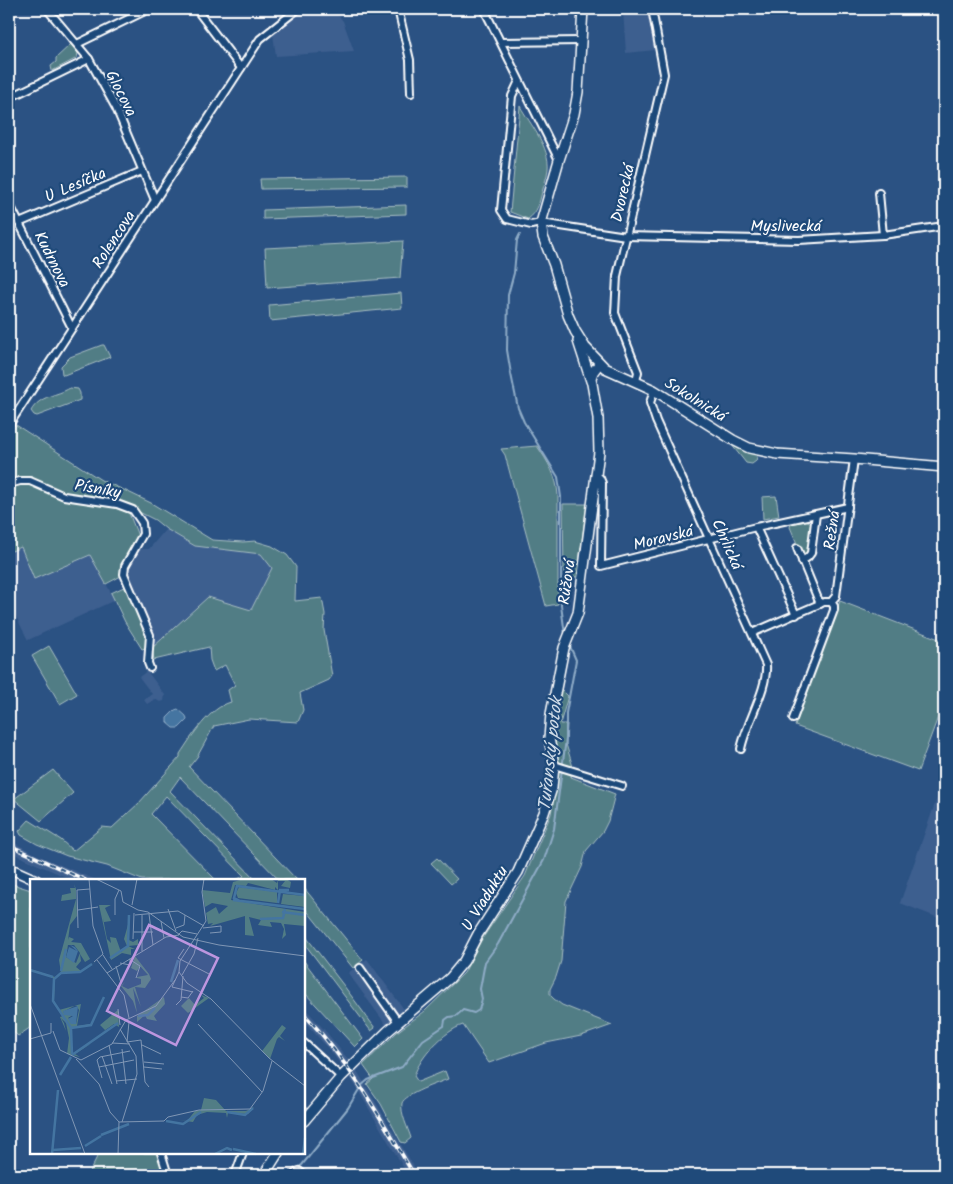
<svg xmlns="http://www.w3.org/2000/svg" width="953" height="1184" font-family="Kalam,sans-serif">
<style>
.built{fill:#3e5f8f}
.green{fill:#517d85;stroke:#a8bec2}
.water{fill:#4475a1;stroke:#8facc7}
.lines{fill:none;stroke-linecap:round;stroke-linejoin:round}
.stream{stroke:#8facc7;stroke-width:2}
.street-casing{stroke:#fff;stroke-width:10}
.secondary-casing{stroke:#fff;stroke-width:12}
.street{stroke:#1f4a7a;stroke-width:6}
.secondary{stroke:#1f4a7a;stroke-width:9}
.rail-casing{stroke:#fff;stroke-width:4}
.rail{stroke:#1f4a7a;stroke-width:2;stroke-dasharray:5.5;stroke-linecap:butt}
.labels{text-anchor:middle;stroke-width:4.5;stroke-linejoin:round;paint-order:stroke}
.street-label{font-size:16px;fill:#fff;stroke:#1f4a7a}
.water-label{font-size:18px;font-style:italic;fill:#d0dce8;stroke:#1f4a7a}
.inset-river{fill:none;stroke:#4475a1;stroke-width:2.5}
.inset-road{fill:none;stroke:#8097b5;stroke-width:1}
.view{fill:#bd96df;fill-opacity:0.15;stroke:#bd96df;stroke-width:2.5}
.inset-edge{fill:none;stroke:#fff;stroke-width:2.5}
</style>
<rect width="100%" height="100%" fill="#2b5283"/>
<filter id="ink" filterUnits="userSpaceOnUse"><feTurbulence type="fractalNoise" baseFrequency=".02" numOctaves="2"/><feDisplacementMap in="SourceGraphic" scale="10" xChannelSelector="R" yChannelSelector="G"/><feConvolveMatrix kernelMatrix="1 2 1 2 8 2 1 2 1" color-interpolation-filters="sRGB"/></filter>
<g filter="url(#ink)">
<!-- built -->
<g class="built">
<polygon points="305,9 333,9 343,21 354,51 276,56 273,34"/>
<polygon points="632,9 632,12 648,9 655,50 626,53 623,10"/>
<polygon points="166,529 195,546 262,554 272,568 251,611 208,597 152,648 152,631 127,574 140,549 149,549"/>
<polygon points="21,547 34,578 90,555 115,600 28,640 9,603 9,552"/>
<polygon points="147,671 165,695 164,701 160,702 155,699 147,704 144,700 152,694 139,677"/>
<polygon points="942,784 944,785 944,920 900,903"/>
<polygon points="9,840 39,856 96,880 73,880 36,864 9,851"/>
<polygon points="367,959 406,1012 387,1026 348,973"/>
<polygon points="304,1007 327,1033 357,1071 419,1175 408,1175 355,1085 333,1054 304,1021"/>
</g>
<!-- green -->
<g class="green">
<polygon points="595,9 638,9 638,11 632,12 631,9 600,13 595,13"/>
<polygon points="71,44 78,53 77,58 52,71 51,66 56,62 56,58"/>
<path d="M520 106C530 124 550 147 548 169 547 177 544 185 542 192 539 203 538 212 528 219L510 212Z"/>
<polygon points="407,177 407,187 261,189 260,179"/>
<polygon points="406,205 406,214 263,219 263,210"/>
<polygon points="403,241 400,278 267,288 265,248"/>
<polygon points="401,293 402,308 270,321 269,305"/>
<polygon points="102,345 104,345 110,357 64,375 62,374 61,366 70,357"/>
<path d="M70 388 78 389 80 393V400L37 416 34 415 31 411C40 395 57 396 70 388Z"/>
<path d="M16 425 101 480 126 491 151 503 212 540 243 542 255 541 272 546 287 555 296 567 295 601 322 598 325 614 324 630 332 676 329 680 300 693 303 710 298 722 249 719 214 726 197 757 189 767 297 880H279L180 777 170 791 256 880H236L244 876 166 796 151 814 216 880H142L107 866 67 856 37 844 21 835 19 831 29 820 61 840 73 851 102 827 112 828 139 803 180 757V754C192 736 209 708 231 702L228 690 235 685 225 665 214 671 210 660 209 647 154 660 152 648 208 597 251 610 272 568 261 554 195 546 166 529 155 520 117 501 63 492 31 478H19L9 481V437Z"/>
<polygon points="731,444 756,454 757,457 756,461 752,464 746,463"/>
<path d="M537 446C548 462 557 476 558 496V604L546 606 505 455 501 449Z"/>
<polygon points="20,483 28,484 64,499 109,505 129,513 138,536 122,565 121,576 106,584 90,555 34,579 21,547 12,551 9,547 11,530 9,512 12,510 9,507 9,486"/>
<polygon points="776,496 779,516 763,519 762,497"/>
<polygon points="563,504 587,504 577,577 564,577"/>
<polygon points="807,521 812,523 809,551 808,554 805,556 801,553 790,527 791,524"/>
<polygon points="126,586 149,638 148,647 142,649 125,622 111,593"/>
<polygon points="840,601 944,641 944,701 918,771 795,726"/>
<polygon points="49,646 77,694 60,704 32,656"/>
<path d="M561 689 568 696 560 724H567L566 744 573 767 571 777 615 794 608 821 603 831 586 851 582 867 566 901 561 961 556 977 550 989V995L554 999 562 1005 612 1025 581 1036 546 1043 489 1063 463 1025C444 1031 420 1057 414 1076L418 1082 445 1071 448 1079C438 1083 405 1094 402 1103 400 1113 408 1128 411 1138L405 1143 401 1142 381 1104 367 1084 373 1079 363 1065 397 1032 425 1011 464 973 482 939 525 876 551 814 557 778 554 729 555 714Z"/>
<polygon points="53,770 73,793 41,821 14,799"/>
<polygon points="437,858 457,879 451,884 431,863"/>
<polygon points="9,883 31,890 31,1027 18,1036 9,1028"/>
<polygon points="304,888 363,960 353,968 304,907"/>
<polygon points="304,934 344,986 375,1028 371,1031 304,943"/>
<polygon points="304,961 363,1039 355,1047 304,992"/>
<polygon points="99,1153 157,1153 164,1175 88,1175"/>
</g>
<!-- water -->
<polygon class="water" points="178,709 186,716 187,720 179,728 174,728 167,722 167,718 175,710"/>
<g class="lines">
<!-- stream -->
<g class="stream">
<polyline points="520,234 517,240 514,273 508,295 507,350 511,374 518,408 524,422 558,477 561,497 561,605 565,635"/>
<polyline points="287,1175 302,1165 348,1108 361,1086 368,1080 402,1067 423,1040 444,1026 445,1020 449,1017 456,1016 463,1010 474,1013 479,1010 482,999 480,989 485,962 498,944 544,860 554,829 566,739 566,713 576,660 569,644"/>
</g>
<!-- street casing -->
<g class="street-casing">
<g id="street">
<polyline points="47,9 89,59 116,108 155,200"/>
<polyline points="196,9 241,68"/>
<polyline points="398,9 410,60 411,93"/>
<polyline points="484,9 559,160"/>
<polyline points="502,42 581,41"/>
<polyline points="77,44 149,9"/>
<polyline points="519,81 512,96 501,210 507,219 531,225 541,223 626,236 799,240 883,235 944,226"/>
<polyline points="9,98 89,59"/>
<polyline points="879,193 883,235"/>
<polyline points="9,203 72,328"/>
<polyline points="19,223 142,171"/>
<polyline points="636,381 638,372 615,313 617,276 664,74 652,9"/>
<path d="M654 390 650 403 656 421 766 665C768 689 746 723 741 749"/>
<polyline points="9,425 260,39 298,9"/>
<polyline points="596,477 600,478 602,483 601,566 756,527 848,507"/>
<polyline points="9,484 20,481 30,481 64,496 117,504 133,510 142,523 143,534 125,566 124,574 150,635 148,663 150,668"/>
<polyline points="756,527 796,615"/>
<polyline points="797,548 820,604"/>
<polyline points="802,561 808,557 811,553 816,514"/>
<polyline points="752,633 824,602 831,602 836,596 854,459"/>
<polyline points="793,719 834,610 834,606 831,602"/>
<polyline points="554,765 622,786"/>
<polyline points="360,968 398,1022"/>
<polyline points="304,1043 341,1077"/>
<polyline points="161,1153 168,1175"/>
<polyline points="235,1175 243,1153"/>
<polyline points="293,1175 299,1171 304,1175"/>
</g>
</g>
<!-- secondary casing -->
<g class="secondary-casing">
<g id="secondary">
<polyline points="583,9 578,92 574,114 559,160 541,223 543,237 554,265 568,315 575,331 585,347 605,368 654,390 733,440 749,448 777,454 854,459 944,467"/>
<polyline points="578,341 591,381"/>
<polyline points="9,868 36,880"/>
<polyline points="304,1121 341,1077 388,1031 450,978 464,961 478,934 518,872 544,813 552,788 554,765 549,738 551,714 564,648 578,613 599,452 598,418 591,378 593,372 599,364"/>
<polyline points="264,1175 278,1153"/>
</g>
</g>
<!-- street -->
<use href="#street" class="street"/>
<!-- secondary -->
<use href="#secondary" class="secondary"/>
<!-- rail casing -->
<g class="rail-casing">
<g id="rail">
<polyline points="9,845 85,880"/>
<path d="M304 1014C349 1062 381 1118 414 1175"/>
</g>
</g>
<!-- rail -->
<use href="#rail" class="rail"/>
</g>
</g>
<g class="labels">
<!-- street labels -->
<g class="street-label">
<text transform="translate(122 93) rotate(63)" y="6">Glocova</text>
<text transform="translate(75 184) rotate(-23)" y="6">U Lesíčka</text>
<text transform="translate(622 193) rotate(-77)" y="6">Dvorecká</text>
<text x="786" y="231">Myslivecká</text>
<text transform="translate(113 239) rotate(-57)" y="6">Rolencova</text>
<text transform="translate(53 259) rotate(63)" y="6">Kudrnova</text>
<text transform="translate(696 399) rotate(32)" y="6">Sokolnická</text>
<text transform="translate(98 488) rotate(10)" y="6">Písníky</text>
<text transform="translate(831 530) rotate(-82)" y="6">Režná</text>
<text transform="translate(663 537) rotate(-14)" y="6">Moravská</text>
<text transform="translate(728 544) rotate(66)" y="6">Chrlická</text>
<text transform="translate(566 582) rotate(-82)" y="6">Růžová</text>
<text transform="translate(484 898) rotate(-58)" y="6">U Viaduktu</text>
</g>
<!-- water labels -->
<g class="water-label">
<text transform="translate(550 754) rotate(-84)" y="6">Tuřanský potok</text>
</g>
</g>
<!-- overview -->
<g transform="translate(30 879)">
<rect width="275" height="275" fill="#2b5283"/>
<path d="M214 0H241L247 4 248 1 256 0 261 3 260 9 251 7 255 2H248V11L245 8V11L218 4 216 7 205 6 201 21 275 33V47L254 45 256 56 252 60 254 50 251 44 240 43 242 48 228 46 231 41 219 38 224 57 215 56V37L180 47 183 44 178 45 176 34 186 28 189 35 198 27 182 24 175 28 172 11 200 14 203 3ZM44 5 46 10 47 37 40 46 38 61 39 58 44 60 41 63 51 64 60 80 55 83 50 75 51 82 46 88 51 92 67 82 49 94H31L29 81 46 20 31 22 32 16 41 14 40 9H45ZM38 66H44L50 74 46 84 36 78ZM209 8 247 13V24L208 19 206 14ZM253 15 275 17V28L251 25ZM69 26H81L75 29 81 42 74 43 73 39 77 60 81 64 80 58 86 59 91 73 97 67 94 60 99 42 97 60 103 63 108 60V66L98 67 105 70H101V76L92 74 81 81ZM105 77 119 95 121 100 115 109 105 108 111 128 103 109 107 134 103 122 91 107 95 103 92 107 98 110 111 105V100L107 99 106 93 107 98 118 96 110 87 107 92 101 89ZM0 90 25 98 24 122 29 131 51 125 47 147 61 145 75 115 61 146 41 149 42 175 62 164 45 175 50 178 37 175 39 159 36 144 31 139 34 144 36 152 30 138 33 137 23 122V99ZM46 126 49 131 46 145 38 139 43 136 33 133ZM171 116 179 119 158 134 151 127 159 119 165 126 174 119ZM134 118 135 125 124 137 127 142 117 140 115 136 107 143V137ZM88 131 89 148 84 145 71 154 75 151 70 146ZM252 146 256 149 250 157 255 162 249 158 247 160 240 180 232 172ZM174 219 186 221 196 232H216L224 228 218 235 198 234 197 239 196 234 177 233 167 236 163 243 148 241 157 242 165 232 171 231Z" fill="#517d85" fill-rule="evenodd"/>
<path d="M40 66 45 68 48 72 44 84 36 78 39 68 47 72ZM48 127 46 145H41L38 140 43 137 34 136 33 132Z" fill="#4475a1"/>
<path class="inset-river" d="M203 21 275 30M210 22 204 19 207 7 275 16M248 24 250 11H259M252 33 275 36M230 40 253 39 255 30M80 79 98 67 99 36M0 91 23 98M31 92 36 70M141 103 148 81M108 137 118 136 125 129M41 149 61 146 74 118M42 175 41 149 23 122 24 100 31 94 50 93 62 85M42 176 88 144M30 196 41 178M197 233 215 236 223 229M136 242 153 245 171 233M71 256 99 245M55 267 71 257M203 270 226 275M23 271 51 269M22 275 28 211M185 275 197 269 202 271M273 275 275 259"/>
<path class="inset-road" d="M59 0 63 47 73 75 64 83M66 0 91 12 93 23 108 31 118 33 153 58 189 66 275 77M102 26 107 0M138 30 146 52M48 31 68 28M119 35 123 66M85 36V20L89 11M105 36 148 32 174 47M112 36V72M131 42 134 59M48 49 47 11 60 10M146 49 154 46 155 36M173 49 191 47V53L180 54M104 53H123M148 56 152 52 167 55M165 59 176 42 172 13 174 0M165 59 150 82 149 93 157 104 181 120 239 179 275 207M103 60 104 34M154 70 148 79 181 96M73 76 82 90M99 80 110 87 106 99M67 81 94 116 99 139M90 84 100 86V81M86 87 91 104M149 93 142 108 163 113M77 94 136 58 149 56M152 96 164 75 168 59M151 118 158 119 163 112M0 125 55 275M146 126 151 121 153 97M88 130 90 146M95 141 99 143 97 163M168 145 232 213M90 150 106 177 107 195 92 243M23 152 30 171 51 181 82 165 96 141 126 127 145 101M0 160 21 154V144M97 163 111 161 115 203 119 208M82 164 100 165M79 166 87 205M112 166 131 175M92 170 96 205M72 177 82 205M46 180 69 205 80 233 89 243 88 275M114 183 134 185M69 188 104 181M114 188 132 190M72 199 67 181 70 178 100 172M86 202 107 200M89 243 134 242 138 238 169 231 220 230 233 212 242 182"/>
<path class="view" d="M119 46 188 79 146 166 77 132Z"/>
<rect width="275" height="275" class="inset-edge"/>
</g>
<!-- margin -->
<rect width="953" height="1184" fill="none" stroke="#1f4a7a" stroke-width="30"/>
<rect x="15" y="15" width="923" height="1154" fill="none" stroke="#fff" stroke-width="2" filter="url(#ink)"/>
</svg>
